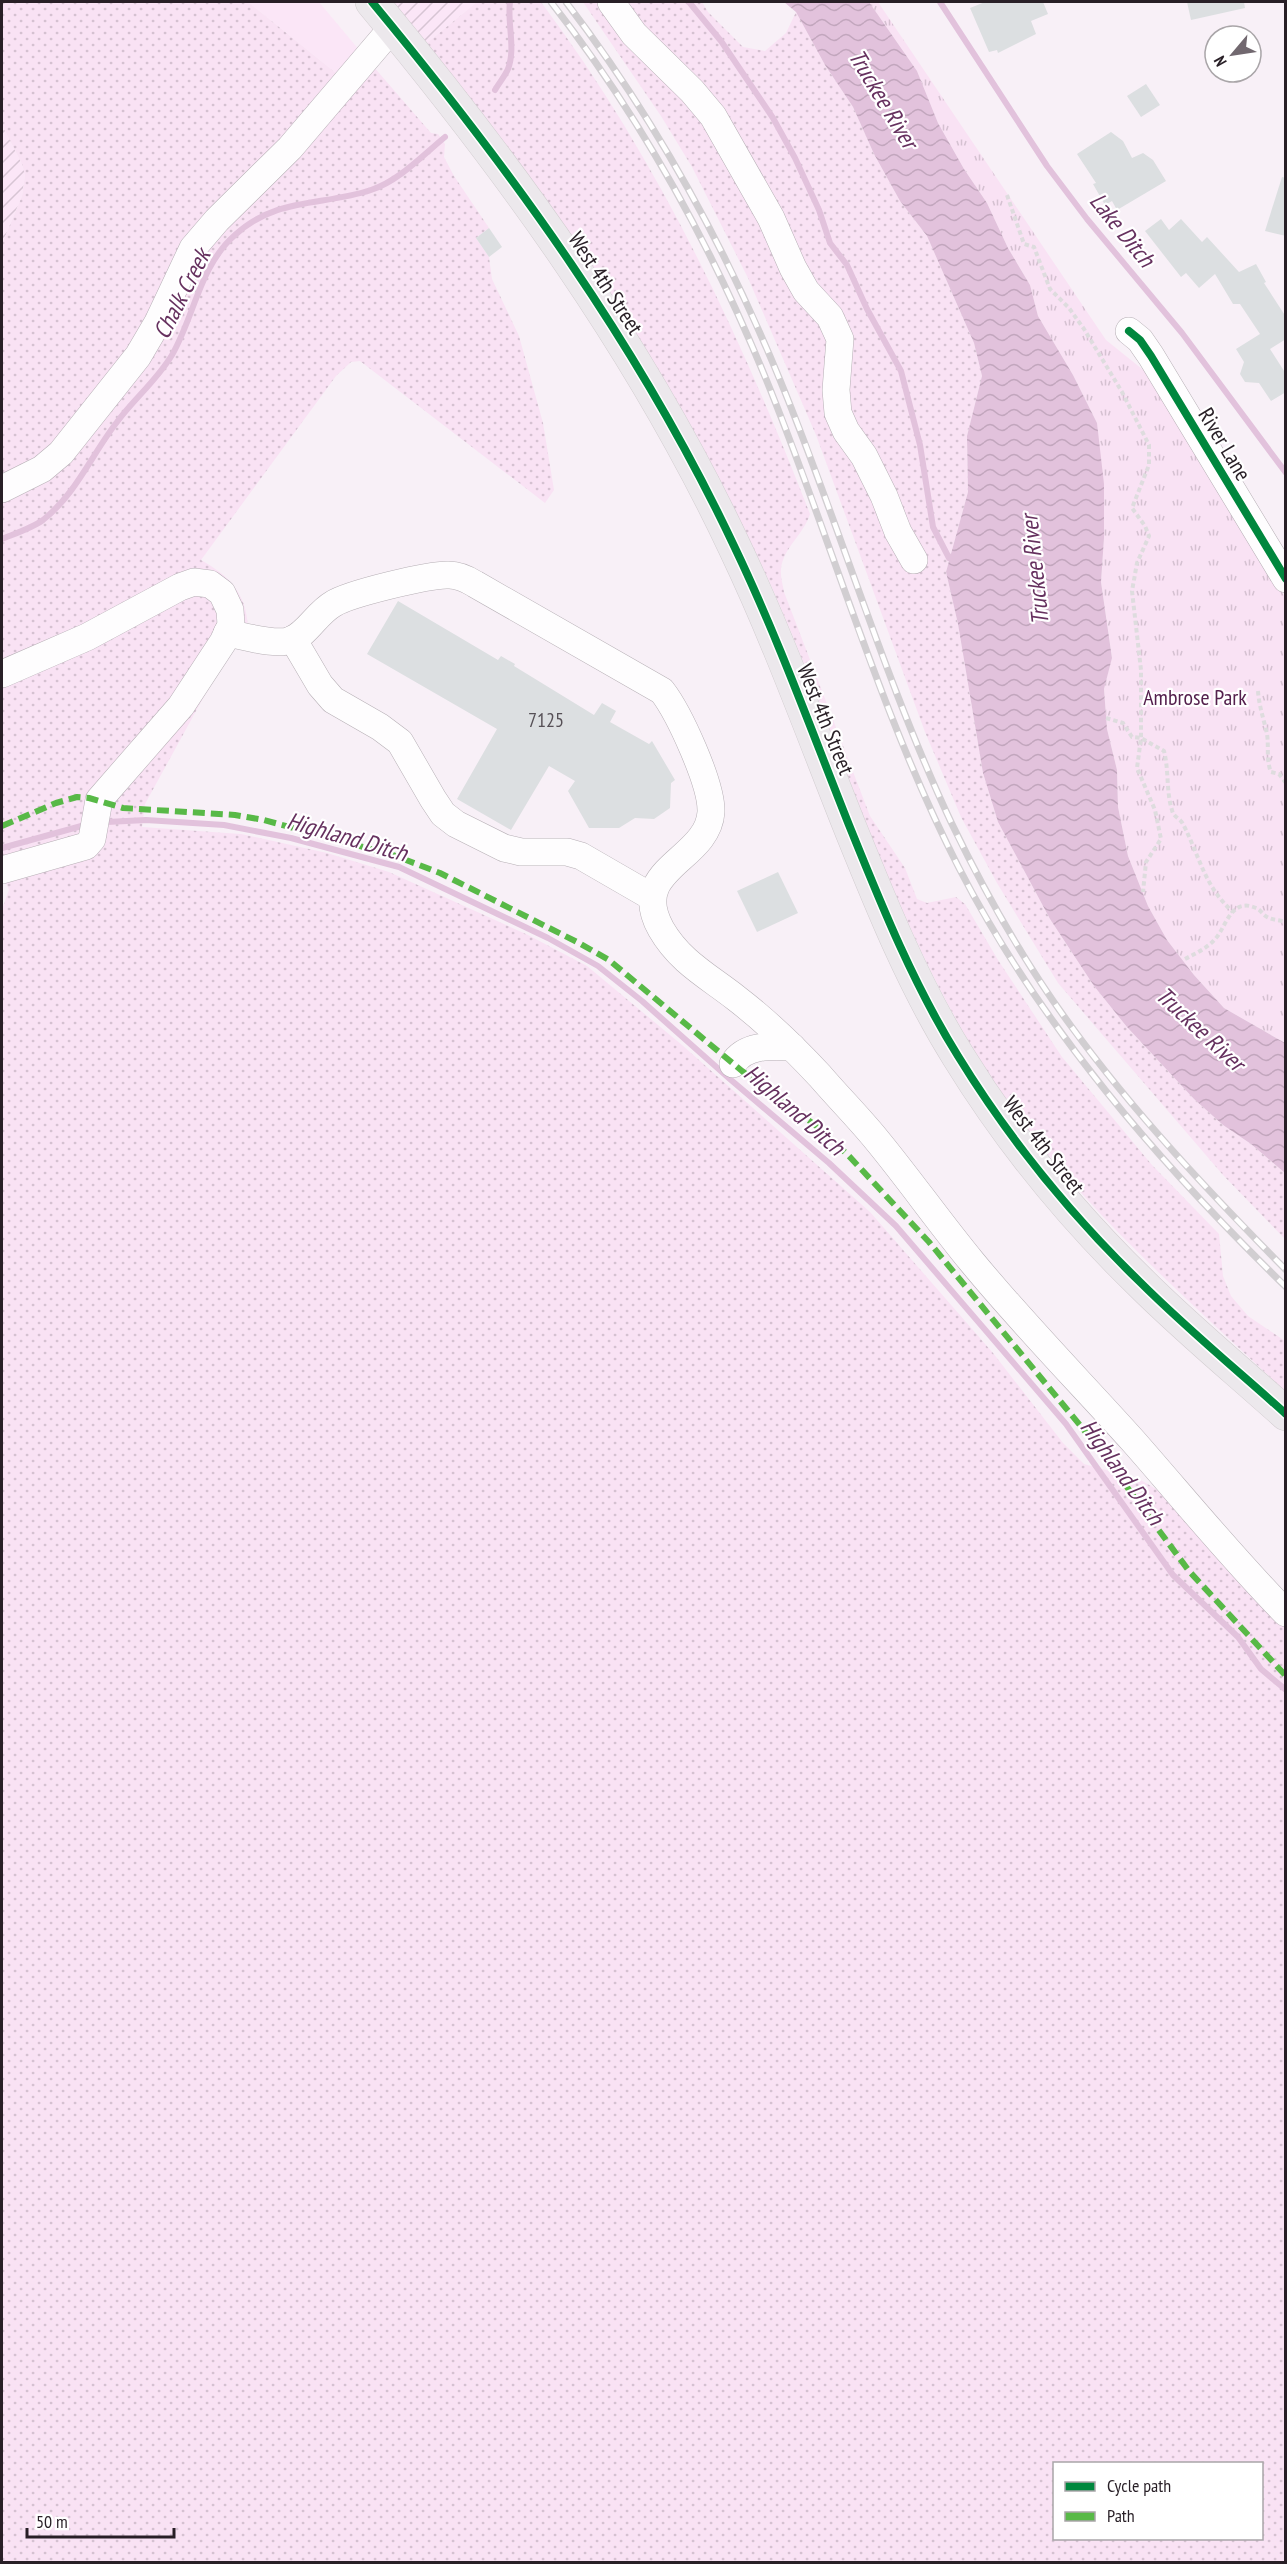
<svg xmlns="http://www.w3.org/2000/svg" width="1287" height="2564" font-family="'PT Sans Narrow',sans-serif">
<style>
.built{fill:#fbe6f7}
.industrial{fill:url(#industrial-furrows)}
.grass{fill:url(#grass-dots);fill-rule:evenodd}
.park{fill:url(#park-tufts)}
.water{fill:url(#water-waves)}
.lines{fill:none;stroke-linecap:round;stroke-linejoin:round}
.stream{stroke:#e2c2dc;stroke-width:6}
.building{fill:#dcdfe1}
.minor-casing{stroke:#b6afb5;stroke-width:28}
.major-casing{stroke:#d2cdd0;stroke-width:34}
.path{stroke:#dedcde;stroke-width:4;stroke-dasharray:4.5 3;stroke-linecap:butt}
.minor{stroke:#fefdfe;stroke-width:27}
.major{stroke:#ece8ec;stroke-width:33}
.rail-casing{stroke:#d1ced1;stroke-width:7}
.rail{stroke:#fff;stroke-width:4.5;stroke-dasharray:14;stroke-linecap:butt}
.quiet{stroke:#58b947;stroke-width:6;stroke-dasharray:12 6;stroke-linecap:butt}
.cycleway-casing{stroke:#fff;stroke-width:11}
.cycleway{stroke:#00873e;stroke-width:8}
.labels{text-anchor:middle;stroke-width:4.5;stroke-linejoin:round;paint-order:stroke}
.number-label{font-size:20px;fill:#565056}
.street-label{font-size:22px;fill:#281f26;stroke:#fff}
.park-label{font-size:22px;fill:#54204d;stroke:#fff}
.water-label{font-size:24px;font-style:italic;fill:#66315f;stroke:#fff}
</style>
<defs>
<pattern id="industrial-furrows" width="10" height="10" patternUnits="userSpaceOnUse" patternTransform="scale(1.5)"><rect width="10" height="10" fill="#fbe6f7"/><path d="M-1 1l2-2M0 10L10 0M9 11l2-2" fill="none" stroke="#d7c5d4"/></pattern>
<pattern id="grass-dots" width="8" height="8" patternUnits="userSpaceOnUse" patternTransform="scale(1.5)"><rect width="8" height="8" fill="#f9e2f4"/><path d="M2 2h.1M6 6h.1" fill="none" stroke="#d5c1d1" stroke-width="1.8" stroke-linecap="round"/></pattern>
<pattern id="park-tufts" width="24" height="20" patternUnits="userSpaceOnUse" patternTransform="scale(1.5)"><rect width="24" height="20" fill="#f9e2f4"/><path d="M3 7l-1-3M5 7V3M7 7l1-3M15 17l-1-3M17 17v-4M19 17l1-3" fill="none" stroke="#d5c1d1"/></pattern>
<pattern id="water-waves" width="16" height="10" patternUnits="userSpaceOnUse" patternTransform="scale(1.5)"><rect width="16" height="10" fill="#e2c2dc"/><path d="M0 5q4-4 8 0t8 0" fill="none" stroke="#c2a6bd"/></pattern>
</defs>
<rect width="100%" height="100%" fill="#f8f0f7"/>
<!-- built -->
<polygon class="built" points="248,2 319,2 360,51 337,74"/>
<!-- industrial -->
<g class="industrial">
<polygon points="393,2 477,2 427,43"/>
<polygon points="2,125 22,164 25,175 22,196 2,244"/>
</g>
<!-- grass -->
<g class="grass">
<path d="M2 2H248L337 74 360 51 431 133 438 134 445 144 444 157 454 176 489 228 476 238 489 257 492 279 519 336 543 423 554 490 545 503 360 361 351 362 336 376 201 560C229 576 246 592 248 627L230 649 145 804 142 827 241 834 327 853 389 872 528 935 587 966 682 1045 870 1212 993 1353 1063 1443 1084 1464 1139 1479 1161 1492 1285 1628V2562H2V909L9 890 2 874V244L22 196 25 175 22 164 2 125ZM1054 2464H1262V2538H1054Z"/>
<path d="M477 2H541C657 157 740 334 810 514 804 534 783 548 781 569 780 576 783 585 784 592L870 816 905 868 917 899 927 903 956 897 965 904 998 960 1062 1057 1152 1165 1219 1234 1223 1276 1231 1296 1248 1316 1285 1341V1391C1185 1297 1079 1206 1001 1092 892 933 843 741 763 568 735 509 700 455 667 399 633 341 601 280 563 224 521 162 473 103 427 43Z"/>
<polygon points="583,2 702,2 708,12 743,47 765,51 786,33 796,12 825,65 853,107 874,154 900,201 927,236 974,343 982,376 967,436 968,492 946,572 958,624 983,773 998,822 1050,919 1094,986 1127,1027 1194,1099 1223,1125 1251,1144 1285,1173 1285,1239 1223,1175 1058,983 997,883 961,817 925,732 816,435 748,278 692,167 661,116"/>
</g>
<!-- park -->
<polygon class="park" points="869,2 878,2 1106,340 1152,377 1285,597 1285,1043 1224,1008 1194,975 1167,940 1148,906 1128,856 1118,807 1117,770 1107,729 1104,689 1112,657 1101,582 1104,538 1097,423 1073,375 1038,316 1030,285 1008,248 987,203 964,169 938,123 917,71"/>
<!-- water -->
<polygon class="water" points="784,2 869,2 917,71 938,123 964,169 987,203 1008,248 1030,285 1038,316 1073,375 1097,423 1104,484 1104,538 1101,582 1112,658 1104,689 1107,729 1117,770 1118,807 1128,856 1148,906 1167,940 1194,975 1224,1008 1285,1043 1285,1173 1251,1144 1223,1125 1194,1099 1127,1027 1094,986 1050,919 998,822 983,773 958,624 946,572 968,492 967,436 982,376 974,343 927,236 900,201 874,154 853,107 825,65 796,12"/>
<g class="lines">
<!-- stream -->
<g class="stream">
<polyline points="689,2 721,41 773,118 795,158 819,210 830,243 847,265 867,309 901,371 920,445 933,527 949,558"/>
<polyline points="940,2 1047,166 1087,219 1182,333 1286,473"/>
<path d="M495 90C499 83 505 76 508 69 516 48 507 23 510 2"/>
<path d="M2 539C14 534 32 528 43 520 76 494 92 454 117 422 134 399 157 380 172 355 194 317 200 265 235 235 276 197 323 206 371 190 399 181 423 155 445 137"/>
<polyline points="107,822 146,820 224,825 291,838 399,867 548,938 598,966 642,1001 731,1080 829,1163 896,1226 1066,1424 1173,1575 1238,1637 1261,1669 1286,1690"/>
<polyline points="2,848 85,825"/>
</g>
</g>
<!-- building -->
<g class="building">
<polygon points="985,2 1043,2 1048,14 1031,21 1036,34 998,53 997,50 989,52 970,8"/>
<polygon points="1187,2 1244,2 1245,8 1191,20"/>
<polygon points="1146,84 1160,105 1141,117 1127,96"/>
<polygon points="1111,132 1123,141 1132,158 1143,153 1153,160 1166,181 1117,210 1112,201 1105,205 1093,184 1096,183 1077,154"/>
<polygon points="1282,177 1286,178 1286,236 1265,231"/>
<polygon points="1161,219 1169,230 1181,219 1202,242 1207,237 1239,272 1256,264 1266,282 1264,283 1286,317 1286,339 1270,349 1286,374 1286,392 1271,401 1259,383 1245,382 1240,374 1244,362 1236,349 1260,334 1240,304 1233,304 1215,274 1199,288 1186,273 1181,277 1170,263 1145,231"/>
<polygon points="489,228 502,247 489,257 476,238"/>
<polygon points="398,601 498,660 501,656 515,664 514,666 594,715 602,703 616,711 610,722 649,744 652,741 675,780 671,783 670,808 654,819 635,818 619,828 589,828 568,791 575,781 549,766 511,830 457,799 497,729 367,654"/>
<polygon points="778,872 798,913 757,932 737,891"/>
</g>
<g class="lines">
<!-- minor casing -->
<g class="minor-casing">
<g id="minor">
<polyline points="611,2 634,34 692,91 713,116 771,218 793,268 806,291 830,317 840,339 836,390 838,413 846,431 864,456 884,496 898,532 914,560"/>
<polyline points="1129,331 1140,340 1151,356 1286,579"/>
<polyline points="2,489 42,469 61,453 138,356 158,322 193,248 217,220 290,148 393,27"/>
<path d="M227 633C244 636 276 646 291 640 307 634 317 613 333 604 348 594 430 574 449 575 458 575 467 579 475 584L662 691C679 713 712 784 711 812 708 861 627 868 661 929 680 962 708 976 736 998 766 1021 794 1048 820 1076 838 1097 858 1117 876 1139 909 1179 939 1222 972 1262 1023 1324 1080 1382 1134 1442 1184 1499 1232 1558 1286 1613"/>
<polyline points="293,639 320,685 333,700 380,727 400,742 433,799 443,814 456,824 504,848 521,852 567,852 581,856 652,897"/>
<polyline points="2,674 87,637 180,587 194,582 210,584 222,593 230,610 231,625 223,642 181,706 99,800 92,839 86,846 2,870"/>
<path d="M733 1064C745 1044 772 1046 792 1047"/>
</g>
</g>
<!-- major casing -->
<g class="major-casing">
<path id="major" d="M372 2C512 171 641 348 735 548 778 638 812 732 849 825 881 904 913 984 958 1056 1009 1139 1070 1214 1140 1282 1186 1328 1237 1370 1286 1414"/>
</g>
<!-- path -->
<g class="path">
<polyline points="1007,195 1024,244 1034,247 1050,289 1069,308 1084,329 1122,392 1149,445 1149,465 1132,508 1145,526 1149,536 1137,563 1132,591 1141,670 1141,738 1137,768 1155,810 1161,839 1146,862 1143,892"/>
<path d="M1258 691C1259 706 1264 720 1267 734 1269 747 1266 760 1271 772L1279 774 1286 783"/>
<path d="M1106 718 1123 723 1132 737 1141 738 1164 751C1169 770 1166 791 1172 810 1173 817 1180 818 1183 824 1200 857 1204 886 1233 912"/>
<path d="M1185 959C1196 953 1208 948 1216 938 1226 927 1231 897 1256 908 1261 910 1263 915 1267 917 1272 920 1280 920 1286 922"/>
</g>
<!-- minor -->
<use href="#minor" class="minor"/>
<!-- major -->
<use href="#major" class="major"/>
<!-- rail casing -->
<g class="rail-casing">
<g id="rail">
<path d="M551 2C640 116 711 245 766 379 832 541 879 712 959 868 1040 1026 1159 1163 1286 1287"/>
<path d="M566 2C654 117 725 246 780 380 840 526 884 679 951 822 985 893 1024 962 1071 1026 1134 1113 1210 1193 1286 1270"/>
</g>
</g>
<!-- rail -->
<use href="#rail" class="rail"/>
<!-- quiet -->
<polyline class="quiet" points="2,826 56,803 77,797 89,798 123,808 235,815 264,820 393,855 440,873 579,943 609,960 742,1071 819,1128 848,1155 929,1242 1093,1441 1189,1571 1286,1676"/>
<!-- cycleway casing -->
<g class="cycleway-casing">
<g id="cycleway">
<path d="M372 2C512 171 641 348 735 548 778 638 812 732 849 825 881 904 913 984 958 1056 1009 1139 1070 1214 1140 1282 1186 1328 1237 1370 1286 1414"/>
<polyline points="1129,331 1140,340 1151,356 1286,579"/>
</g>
</g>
<!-- cycleway -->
<use href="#cycleway" class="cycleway"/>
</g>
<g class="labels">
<!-- number labels -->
<g class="number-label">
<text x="546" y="727">7125</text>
</g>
<!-- street labels -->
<g class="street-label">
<text transform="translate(606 283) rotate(57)" y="8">West 4th Street</text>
<text transform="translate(1225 444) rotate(59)" y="8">River Lane</text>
<text transform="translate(826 719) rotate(68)" y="8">West 4th Street</text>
<text transform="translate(1044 1145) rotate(52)" y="8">West 4th Street</text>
</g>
<!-- park labels -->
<g class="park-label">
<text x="1195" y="705">Ambrose Park</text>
</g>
<!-- water labels -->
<g class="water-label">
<text transform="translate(883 99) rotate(59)" y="8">Truckee River</text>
<text transform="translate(1122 230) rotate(51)" y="8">Lake Ditch</text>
<text transform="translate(182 294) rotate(-63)" y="8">Chalk Creek</text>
<text transform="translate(1035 570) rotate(-96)" y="8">Truckee River</text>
<text transform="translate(347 837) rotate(16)" y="8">Highland Ditch</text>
<text transform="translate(1200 1029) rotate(43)" y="8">Truckee River</text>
<text transform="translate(794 1110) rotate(41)" y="8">Highland Ditch</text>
<text transform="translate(1122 1472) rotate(54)" y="8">Highland Ditch</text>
</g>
</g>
<!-- border -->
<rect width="1287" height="2564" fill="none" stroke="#281f26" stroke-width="6"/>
<!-- legend -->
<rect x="1053" y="2462" width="210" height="78" fill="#ffffff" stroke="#a9a5a8" stroke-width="1.5"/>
<rect x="1065" y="2482" width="30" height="9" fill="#00873e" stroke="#a9a5a8" stroke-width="1.5"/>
<text x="1107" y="2492" font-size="18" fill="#281f26">Cycle path</text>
<rect x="1065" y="2512" width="30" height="9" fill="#58b947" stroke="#a9a5a8" stroke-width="1.5"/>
<text x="1107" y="2522" font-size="18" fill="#281f26">Path</text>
<!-- north arrow -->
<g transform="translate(1233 54) rotate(241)"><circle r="28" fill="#ffffff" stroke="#a9a5a8" stroke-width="1.5"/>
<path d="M0-4.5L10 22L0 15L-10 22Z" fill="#71686f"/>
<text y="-9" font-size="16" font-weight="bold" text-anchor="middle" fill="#281f26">N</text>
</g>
<!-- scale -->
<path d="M27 2528v9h147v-9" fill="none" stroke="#281f26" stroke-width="3"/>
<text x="36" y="2528" font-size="18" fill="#281f26" stroke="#ffffff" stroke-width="4.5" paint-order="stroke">50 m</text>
</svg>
